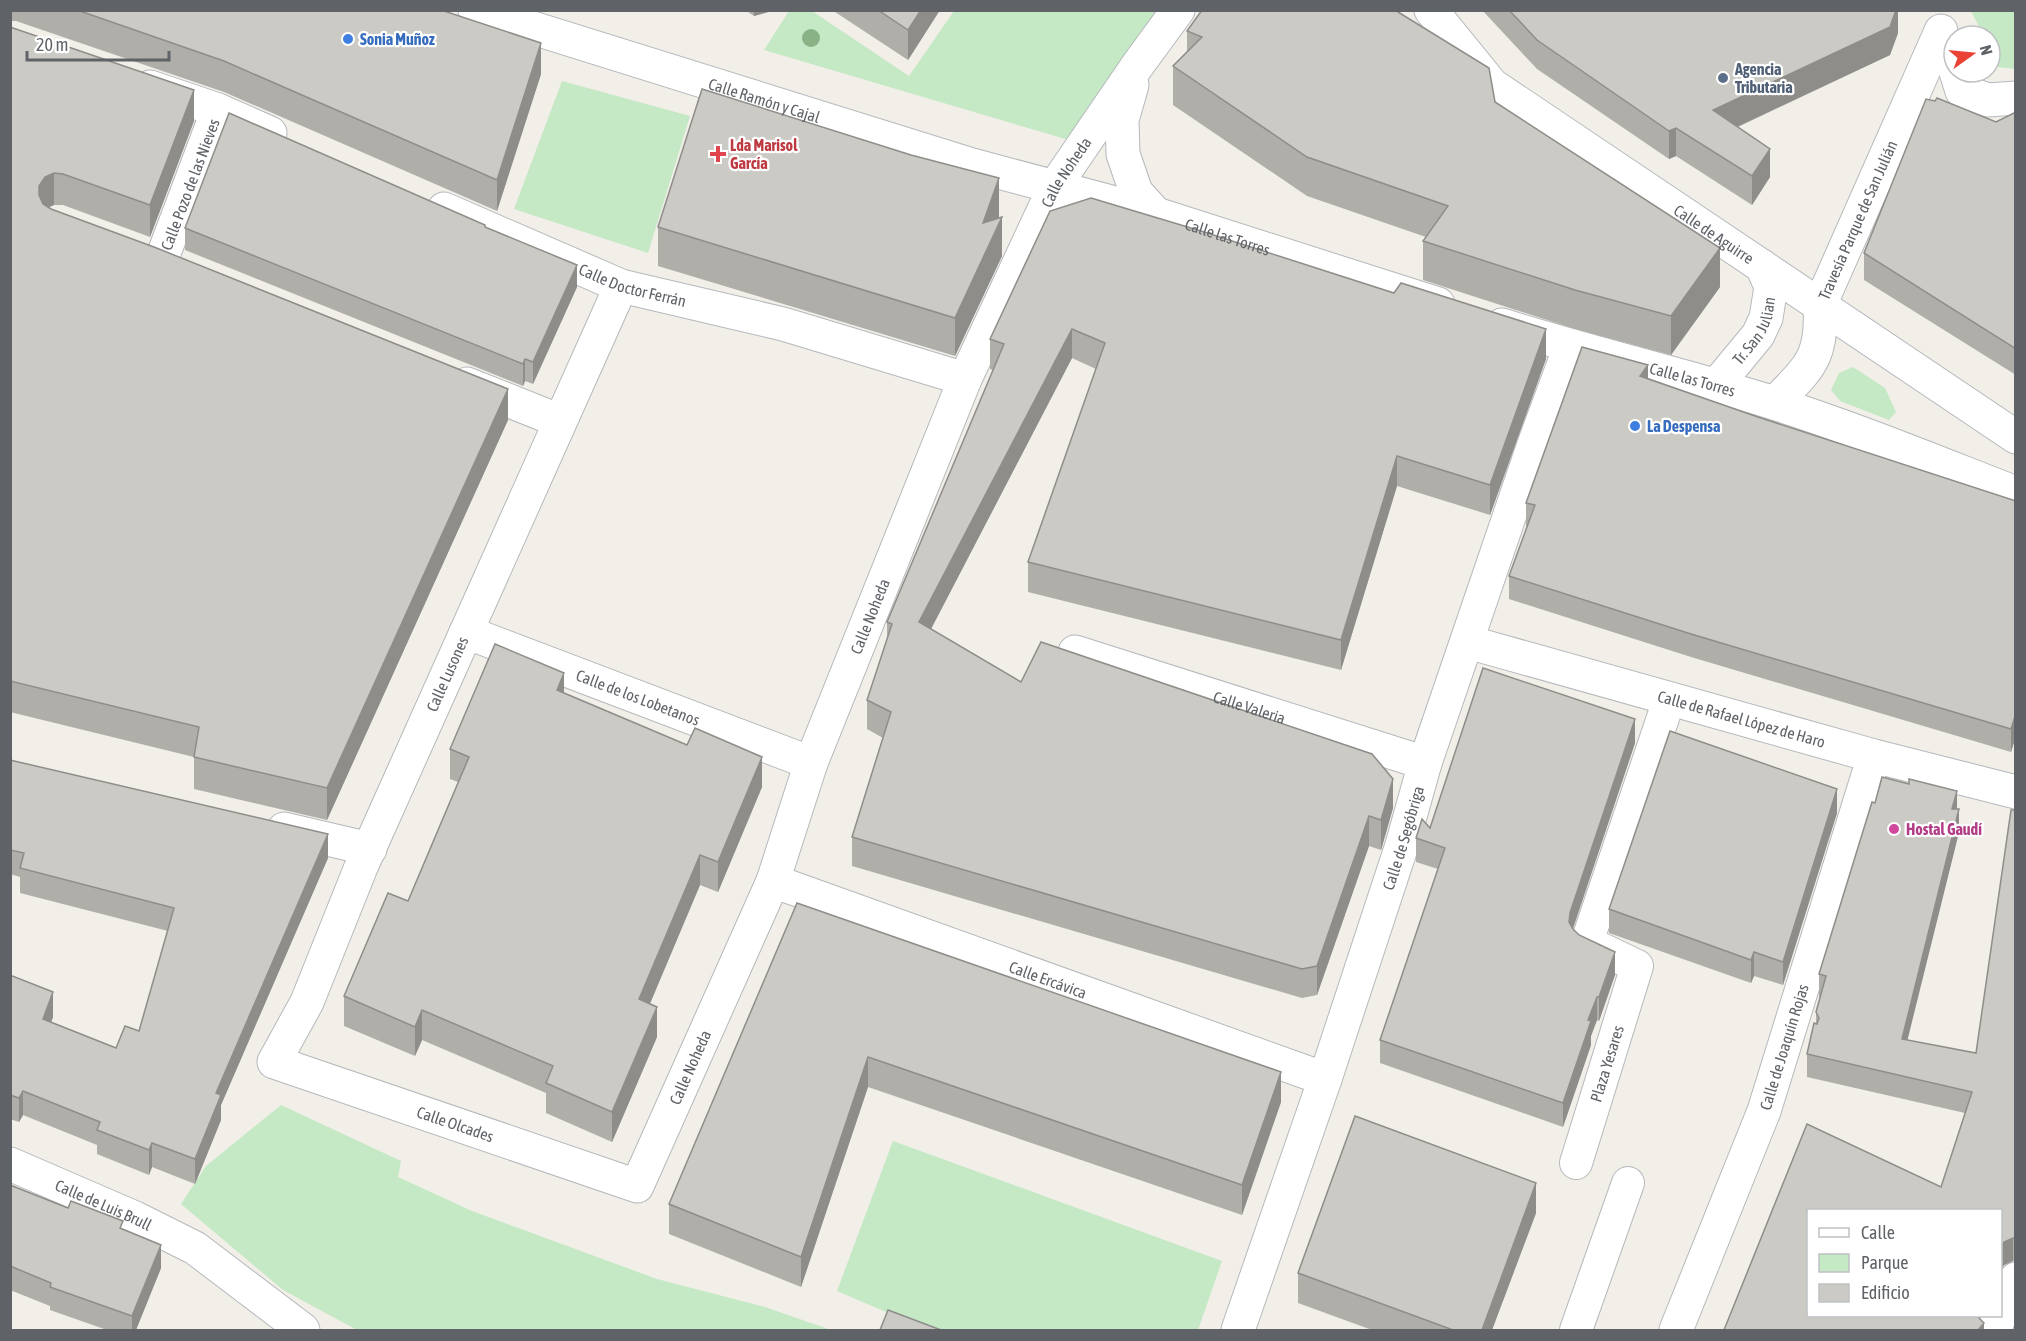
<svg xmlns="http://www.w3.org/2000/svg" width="2026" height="1341" font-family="'Asap Condensed',sans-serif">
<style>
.green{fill:#c5e8c5}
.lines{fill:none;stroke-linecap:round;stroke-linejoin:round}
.pedestrian-casing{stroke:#b5b8bc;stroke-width:34}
.minor-casing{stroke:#b5b8bc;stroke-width:35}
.tertiary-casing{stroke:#b5b8bc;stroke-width:35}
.pedestrian{stroke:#fff;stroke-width:32}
.minor{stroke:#fff;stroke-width:33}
.tertiary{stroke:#fff;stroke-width:33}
.tree{fill:#89b387}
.wall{fill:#afaea9}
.shaded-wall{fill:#8f8d8a}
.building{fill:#cccac5;stroke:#8f8d8a;stroke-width:1.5}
.shop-dot{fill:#3f7fe0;stroke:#fff;stroke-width:2}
.service-dot{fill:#5c6f8a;stroke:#fff;stroke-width:2}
.health-dot{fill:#e0444e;stroke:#fff;stroke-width:2}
.hotel-dot{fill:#d1479c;stroke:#fff;stroke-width:2}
.labels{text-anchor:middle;stroke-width:4.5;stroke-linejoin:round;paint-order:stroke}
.shop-label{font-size:16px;font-weight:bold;fill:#366cbe;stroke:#fff;text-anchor:start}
.service-label{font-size:16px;font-weight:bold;fill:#4e5e75;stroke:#fff;text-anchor:start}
.street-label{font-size:16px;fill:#5f6368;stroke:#fff}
.health-label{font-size:16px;font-weight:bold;fill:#be3a42;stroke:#fff;text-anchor:start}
.hotel-label{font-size:16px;font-weight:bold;fill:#b23c85;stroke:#fff;text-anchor:start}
</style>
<rect width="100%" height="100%" fill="#f1efe8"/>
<!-- green -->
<g class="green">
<polygon points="789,11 812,11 909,76 954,11 1159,11 1072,141 764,50"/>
<polygon points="1971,11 2015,11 2015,69 1998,67 1990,50 1990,36 1984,36"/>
<polygon points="562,81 690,116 648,253 514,209"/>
<polygon points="1853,367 1885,388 1896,412 1889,420 1840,401 1831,390 1839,373"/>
<polygon points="281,1105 401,1161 398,1177 472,1211 657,1279 765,1307 831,1330 357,1330 283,1290 181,1204 206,1166"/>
<polygon points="893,1141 1222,1261 1198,1330 928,1330 837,1291"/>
</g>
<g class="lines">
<!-- pedestrian casing -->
<g class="pedestrian-casing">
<g id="pedestrian">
<path id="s1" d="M1576 1163 1637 966 1587 942 1669 700"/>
<polyline points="1576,1330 1628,1183"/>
</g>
</g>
<!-- minor casing -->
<g class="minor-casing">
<g id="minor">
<path id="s2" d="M475 10 972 165 1156 214 1438 304"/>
<polyline points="1956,72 1962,91 1988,100 2016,98"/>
<polyline points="1132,85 1122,120 1123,154 1136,192 1156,214"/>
<polyline points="150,87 218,110 270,133"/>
<path id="s3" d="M444 209 621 286 783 324 965 379"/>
<path id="s4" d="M161 261 218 110"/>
<path id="s5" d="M621 286 361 867 307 1002 274 1062 637 1186 773 881 811 763 965 379 1055 186 1137 66 1178 10"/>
<path id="s6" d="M1502 325C1593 354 1686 375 1777 404 1858 430 1936 462 2016 493"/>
<polyline points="467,384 560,421"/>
<path id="s7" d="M1715 387 1758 335 1766 318 1771 287 1762 266"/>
<path id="s8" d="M1775 403C1809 367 1823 359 1820 305L1941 31"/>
<path id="s9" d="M466 632 811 763"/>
<path id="s10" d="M1468 642 1874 756 2016 792"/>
<path id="s11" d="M1075 652 1425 763"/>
<polyline points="284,829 370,849"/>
<path id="s12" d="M773 881 1325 1079"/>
<path id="s13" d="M10 1164 135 1218 195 1248 303 1330"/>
<path id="s14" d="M1238 1330 1325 1079 1402 845 1425 763 1533 447 1570 347"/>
<path id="s15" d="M1676 1330 1764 1111 1874 756"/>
<polyline points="1993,1330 2009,1300 2016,1279"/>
</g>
</g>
<!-- tertiary casing -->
<g class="tertiary-casing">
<g id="tertiary">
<path id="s16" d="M1431 10 1492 85 2016 437"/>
</g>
</g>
<!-- pedestrian -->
<use href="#pedestrian" class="pedestrian"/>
<!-- minor -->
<use href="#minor" class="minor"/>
<!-- tertiary -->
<use href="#tertiary" class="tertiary"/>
</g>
<!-- trees -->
<circle class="tree" cx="811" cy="38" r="9"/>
<!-- wall -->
<g class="wall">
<polygon points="10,10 441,10 541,74 497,211 224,92 16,21 10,21"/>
<polygon points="745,10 775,10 754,16"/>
<polygon points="832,10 940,10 908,60"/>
<polygon points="1400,10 1400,14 1495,102 1720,287 1671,355 1575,329 1423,280 1423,241 1426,237 1307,196 1173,105 1173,66 1187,53 1187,31"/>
<polygon points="1482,10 1898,10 1898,33 1890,55 1738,127 1770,177 1752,205 1676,156 1669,159 1537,69"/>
<polygon points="10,27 194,121 150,237 63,205 54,205 48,207 508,420 327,820 194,789 194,757 10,712"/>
<polygon points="2016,112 2016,375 1864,280 1864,253"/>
<polygon points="1050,211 1546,359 1490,515 1397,486 1341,670 1028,592 1028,562 1096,369 1072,358 931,629 1021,682 1393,808 1381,850 1369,846 1317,995 1302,998 852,866 852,837 883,738 867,729 867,700 887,638 887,622 993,370 990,369 990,339"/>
<polygon points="999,217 1002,256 955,356 658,266 658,227"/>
<polygon points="485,227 577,287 533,384 525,381 523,386 185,250 185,228"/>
<polygon points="1648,378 1758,417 2016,501 2016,736 2011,752 1691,657 1509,599 1509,576 1527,526 1526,526 1526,503"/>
<polygon points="564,693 762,787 718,892 700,885 650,1004 657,1037 612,1142 546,1113 546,1093 422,1040 415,1056 344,1026 344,996 408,901 458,782 450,779 450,749"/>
<polygon points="1635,743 1573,929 1615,975 1599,1021 1597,1020 1591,1036 1591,1045 1563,1127 1380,1063 1380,1040 1438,869 1416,862 1416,838 1430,828"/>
<polygon points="10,760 328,858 221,1105 221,1120 195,1184 152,1167 149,1175 97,1154 97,1145 23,1115 19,1122 10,1119 10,975 53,1017 51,1022 116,1048 139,1031 168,931 20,893 20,877 10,874"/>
<polygon points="1875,803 1957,809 1959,832 1907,1040 1976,1053 2016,810 2016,1261 2013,1261 2004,1265 2001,1270 2001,1210 1809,1316 1979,1316 1978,1318 1984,1330 1724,1330 1941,1187 1965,1113 1807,1077 1807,1054 1816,1023 1816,1012 1820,997 1819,997 1819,974"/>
<polygon points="1837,813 1783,985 1754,976 1751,983 1609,933 1609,909"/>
<polygon points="797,903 1281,1102 1242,1215 868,1087 801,1287 669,1234 669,1204"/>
<polygon points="10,1185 123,1229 161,1268 136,1330 107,1330 50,1310 50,1306 10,1290"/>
<polygon points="1536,1213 1492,1330 1372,1330 1298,1303 1298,1273"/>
</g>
<!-- shaded-wall -->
<g class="shaded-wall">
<polygon points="754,10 775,10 754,16"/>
<polygon points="921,10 940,10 908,60 908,30"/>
<polygon points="1896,10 1898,10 1898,33 1890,55 1713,138 1713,110"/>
<polygon points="541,43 541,74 497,211 497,180"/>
<polygon points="194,90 194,121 150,237 150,205"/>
<polygon points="1676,128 1676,156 1669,159 1669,131"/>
<polygon points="1770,149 1770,177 1752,205 1752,176"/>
<polygon points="54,173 54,205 45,209 39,227 39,186 45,177"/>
<polygon points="999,178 999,217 990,241 1002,217 1002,256 955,356 955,318 983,223"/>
<polygon points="1720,248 1720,287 1671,355 1671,316"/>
<polygon points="577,265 577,287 533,384 533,362"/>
<polygon points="1072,329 1072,358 919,652 919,622"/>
<polygon points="1546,329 1546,359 1490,515 1490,485"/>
<polygon points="525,359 525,381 523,386 523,364"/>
<polygon points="1648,365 1648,388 1640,376"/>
<polygon points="508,389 508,420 327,820 327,788"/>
<polygon points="1397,456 1397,486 1341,670 1341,640"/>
<polygon points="564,673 564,703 557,690"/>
<polygon points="2016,713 2016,736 2011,752 2011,729"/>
<polygon points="1635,719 1635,743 1570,937 1569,945 1570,913"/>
<polygon points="762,757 762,787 718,892 718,862"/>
<polygon points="1393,779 1393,808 1381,850 1381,820"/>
<polygon points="1837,789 1837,813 1783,985 1783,962"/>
<polygon points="1957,791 1957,814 1952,809"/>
<polygon points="1959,809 1959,832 1902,1062 1902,1039"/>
<polygon points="1369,816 1369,846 1317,995 1317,966"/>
<polygon points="328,834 328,858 221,1105 221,1120 195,1184 195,1159 216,1093"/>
<polygon points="700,855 700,885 639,1029 639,999"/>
<polygon points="1615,952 1615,975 1599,1021 1599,997"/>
<polygon points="1754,952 1754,976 1751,983 1751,960"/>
<polygon points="53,992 53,1017 43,1043 43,1019"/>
<polygon points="1597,997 1597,1020 1591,1036 1591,1045 1563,1127 1563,1103 1588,1020"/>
<polygon points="657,1007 657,1037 612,1142 612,1112"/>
<polygon points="422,1010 422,1040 415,1056 415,1027"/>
<polygon points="868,1057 868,1087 801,1287 801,1257"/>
<polygon points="1281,1072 1281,1102 1242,1215 1242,1185"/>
<polygon points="23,1091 23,1115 19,1122 19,1098"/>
<polygon points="152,1143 152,1167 149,1175 149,1150"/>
<polygon points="1536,1183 1536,1213 1492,1330 1482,1330"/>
<polygon points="2013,1238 2013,1261 2004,1265 2001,1270 2001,1247 2004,1242"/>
<polygon points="161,1245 161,1268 136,1330 132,1330 132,1316"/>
<polygon points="1984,1323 1984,1330 1978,1330"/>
</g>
<!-- building -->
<g class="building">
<polygon points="77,10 441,10 541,43 497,180 224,61"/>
<polygon points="878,10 921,10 908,30"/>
<polygon points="1202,10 1398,10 1398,12 1489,68 1495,102 1720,248 1671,316 1575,290 1423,241 1448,206 1307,157 1173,66 1202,37 1187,31"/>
<polygon points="1509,10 1896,10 1890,27 1713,110 1770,149 1752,176 1676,128 1669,131 1537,40"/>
<polygon points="10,27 194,90 150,205 63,174 54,173 45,177 39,186 39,195 43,204 51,209 154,247 508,389 327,788 194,757 199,727 10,681"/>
<polygon points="702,89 911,155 999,178 983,223 1002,217 955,318 658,227"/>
<polygon points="1937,98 1996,122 2016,112 2016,349 1864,253 1926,99 1935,101"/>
<polygon points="229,113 485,225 485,227 577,265 533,362 525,359 523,364 185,228"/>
<polygon points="1091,198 1201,231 1394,293 1401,283 1546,329 1490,485 1397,456 1341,640 1028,562 1105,343 1072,329 919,622 1021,682 1041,642 1372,754 1393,779 1381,820 1369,816 1317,966 1302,969 852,837 891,712 867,700 892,624 887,622 1004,344 990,339 1050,211"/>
<polygon points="1582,347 1648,365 1640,376 1758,417 2016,501 2016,713 2011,729 1691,634 1509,576 1535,505 1526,503"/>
<polygon points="495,644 564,673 557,690 687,745 695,728 762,757 718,862 700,855 639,999 657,1007 612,1112 546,1083 553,1066 422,1010 415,1027 344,996 388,893 408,901 469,757 450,749"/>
<polygon points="1483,668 1635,719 1570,913 1569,922 1573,929 1579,935 1615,952 1599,997 1597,997 1588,1020 1591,1021 1563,1103 1380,1040 1445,848 1416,838 1422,819 1430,828"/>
<polygon points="1670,731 1837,789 1783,962 1754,952 1751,960 1609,909"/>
<polygon points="10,760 328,834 216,1093 221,1095 195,1159 152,1143 149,1150 97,1130 100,1122 23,1091 19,1098 10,1095 10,975 53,992 43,1019 116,1048 125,1026 139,1031 174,908 20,868 24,853 10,850"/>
<polygon points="1882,777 1909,784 1909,779 1957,791 1952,809 1959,809 1902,1039 1976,1053 2011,810 2016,810 2016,1238 2013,1238 2004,1242 2001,1247 2001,1210 1809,1210 1809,1316 1977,1316 1984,1323 1978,1330 1724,1330 1807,1124 1941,1187 1972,1092 1807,1054 1814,1023 1817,1024 1819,1018 1816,1012 1826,976 1819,974 1872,802 1875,803"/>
<polygon points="797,903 1281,1072 1242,1185 868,1057 801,1257 669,1204"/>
<polygon points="1355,1116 1536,1183 1482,1330 1453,1330 1298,1273"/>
<polygon points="10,1185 68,1208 71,1201 123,1221 120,1228 161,1245 132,1316 50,1287 51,1283 10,1266"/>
<polygon points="888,1310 941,1330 880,1330"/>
</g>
<!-- markers -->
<g class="shop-dot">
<circle cx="348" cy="39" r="6"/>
<circle cx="1635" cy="426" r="6"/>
</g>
<circle class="service-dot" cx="1723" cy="78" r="6"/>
<path class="health-dot" d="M715 145h6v6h6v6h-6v6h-6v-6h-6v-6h6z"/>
<circle class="hotel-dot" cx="1894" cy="829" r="6"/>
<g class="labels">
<!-- shop labels -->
<g class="shop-label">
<text x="360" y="45">Sonia Muñoz</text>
<text x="1647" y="432">La Despensa</text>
</g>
<!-- service labels -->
<g class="service-label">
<text x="1735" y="75">Agencia<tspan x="1735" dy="18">Tributaria</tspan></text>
</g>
<!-- street labels -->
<g class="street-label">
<text dy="6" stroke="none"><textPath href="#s2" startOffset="303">Calle Ramón y Cajal</textPath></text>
<text dy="6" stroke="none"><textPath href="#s5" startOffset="2336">Calle Noheda</textPath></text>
<text dy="6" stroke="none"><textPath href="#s4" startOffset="82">Calle Pozo de las Nieves</textPath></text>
<text dy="6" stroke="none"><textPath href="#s8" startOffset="206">Travesía Parque de San Julián</textPath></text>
<text dy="6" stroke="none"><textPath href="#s16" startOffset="364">Calle de Aguirre</textPath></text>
<text dy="6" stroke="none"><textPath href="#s2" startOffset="786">Calle las Torres</textPath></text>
<text dy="6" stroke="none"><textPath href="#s3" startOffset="204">Calle Doctor Ferrán</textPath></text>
<text dy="6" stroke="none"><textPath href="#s7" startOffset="70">Tr. San Julian</textPath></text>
<text dy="6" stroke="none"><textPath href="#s6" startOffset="198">Calle las Torres</textPath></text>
<text dy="6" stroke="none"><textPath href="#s5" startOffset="1850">Calle Noheda</textPath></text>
<text transform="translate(447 674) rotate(-66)" y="6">Calle Lusones</text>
<text dy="6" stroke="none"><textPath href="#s9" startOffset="184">Calle de los Lobetanos</textPath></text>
<text dy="6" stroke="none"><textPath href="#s11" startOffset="183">Calle Valeria</textPath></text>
<text dy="6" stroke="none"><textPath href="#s10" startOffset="284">Calle de Rafael López de Haro</textPath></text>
<text dy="6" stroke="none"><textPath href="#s14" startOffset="519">Calle de Segóbriga</textPath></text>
<text dy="6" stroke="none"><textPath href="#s12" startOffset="292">Calle Ercávica</textPath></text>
<text dy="6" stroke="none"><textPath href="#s15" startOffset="303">Calle de Joaquín Rojas</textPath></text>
<text dy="6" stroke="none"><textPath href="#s1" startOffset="104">Plaza Yesares</textPath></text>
<text dy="6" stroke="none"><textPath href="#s5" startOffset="1364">Calle Noheda</textPath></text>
<text dy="6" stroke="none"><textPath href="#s5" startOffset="1042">Calle Olcades</textPath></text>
<text dy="6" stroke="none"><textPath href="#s13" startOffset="102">Calle de Luis Brull</textPath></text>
</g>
<!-- health labels -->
<g class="health-label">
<text x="730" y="151">Lda Marisol<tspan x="730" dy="18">García</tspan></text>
</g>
<!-- hotel labels -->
<g class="hotel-label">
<text x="1906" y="835">Hostal Gaudí</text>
</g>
</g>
<!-- border -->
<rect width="2026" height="1341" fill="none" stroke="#5f6368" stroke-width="24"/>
<!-- legend -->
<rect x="1807" y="1209" width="195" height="108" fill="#ffffff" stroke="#bfc1c3" stroke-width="1.5"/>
<rect x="1819" y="1228" width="30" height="9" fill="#ffffff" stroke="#bfc1c3" stroke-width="1.5"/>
<text x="1861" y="1239" font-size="18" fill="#5f6368">Calle</text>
<rect x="1819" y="1254" width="30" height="18" fill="#c5e8c5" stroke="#bfc1c3" stroke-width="1.5"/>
<text x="1861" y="1269" font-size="18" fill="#5f6368">Parque</text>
<rect x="1819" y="1284" width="30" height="18" fill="#cccac5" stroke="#bfc1c3" stroke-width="1.5"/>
<text x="1861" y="1299" font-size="18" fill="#5f6368">Edificio</text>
<!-- north arrow -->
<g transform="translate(1972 54) rotate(75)"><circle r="28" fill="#ffffff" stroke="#bfc1c3" stroke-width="1.5"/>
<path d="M0-4.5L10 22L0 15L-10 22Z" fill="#ea4335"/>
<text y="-9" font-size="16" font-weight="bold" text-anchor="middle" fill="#5f6368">N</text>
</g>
<!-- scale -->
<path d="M27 51v9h142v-9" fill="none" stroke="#5f6368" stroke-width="3"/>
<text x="36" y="51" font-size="18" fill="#5f6368" stroke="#ffffff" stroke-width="4.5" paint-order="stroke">20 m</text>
</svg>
